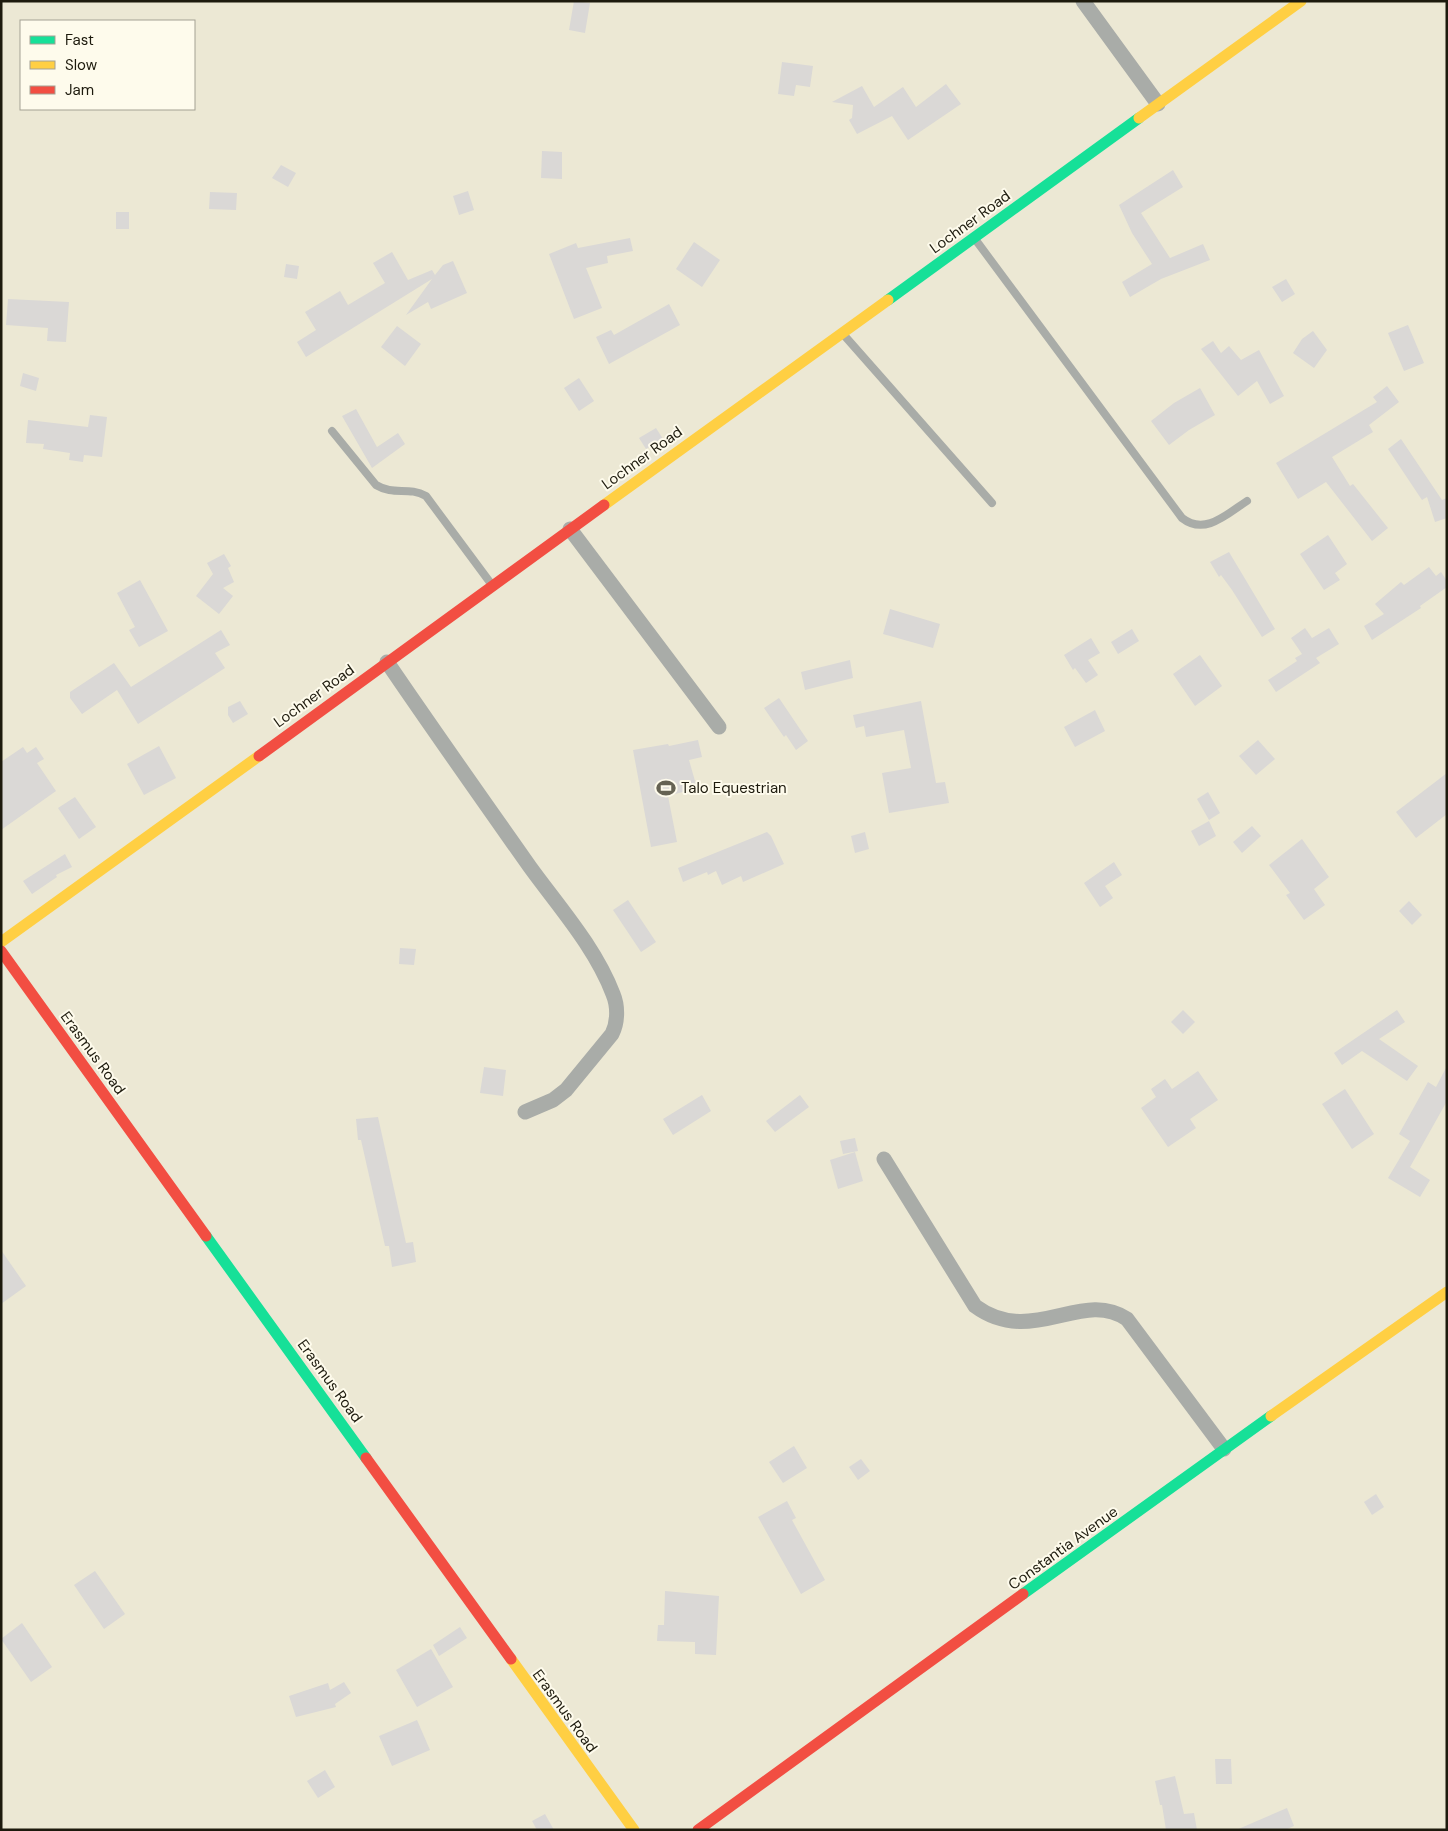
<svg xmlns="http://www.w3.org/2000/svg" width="1448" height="1831" font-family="'DM Sans',sans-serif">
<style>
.building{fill:#dad8d6}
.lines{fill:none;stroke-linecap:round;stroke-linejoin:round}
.lane{stroke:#a9aca8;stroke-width:8}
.street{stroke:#a9aca8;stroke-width:15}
.fast{stroke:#16e098;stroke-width:11}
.slow{stroke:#ffcf43;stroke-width:11}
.jam{stroke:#f24e42;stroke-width:11}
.labels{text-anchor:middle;stroke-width:4;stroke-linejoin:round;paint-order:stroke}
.street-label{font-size:15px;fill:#1d1a0d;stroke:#fefbec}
.poi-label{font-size:15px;fill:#1d1a0d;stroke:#fefbec;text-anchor:start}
</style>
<rect width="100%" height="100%" fill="#ece8d4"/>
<!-- building -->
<g class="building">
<polygon points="574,1 590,3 585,33 569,30"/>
<polygon points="782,62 813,66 810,87 796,85 794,96 778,94"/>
<polygon points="946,84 961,104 908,140 892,116 857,134 849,120 852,118 853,105 832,102 862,86 874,107 903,87 916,107"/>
<polygon points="542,151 562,152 562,179 541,178"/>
<polygon points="281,165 296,173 288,187 272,178"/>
<polygon points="1173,170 1183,187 1141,213 1170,258 1203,244 1210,260 1161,279 1130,297 1122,282 1152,264 1132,233 1119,205"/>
<polygon points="468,191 474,210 459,215 453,196"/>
<polygon points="210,192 237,193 236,210 209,209"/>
<rect x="116" y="212" width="13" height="17"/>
<polygon points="630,238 633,251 607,256 608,263 586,268 602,308 574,319 549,254 576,243 578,248"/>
<polygon points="694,242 720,260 702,287 676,269"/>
<polygon points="392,252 408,280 432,270 435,275 443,265 453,261 467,293 431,309 428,302 406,315 432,279 306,357 297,342 316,330 305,312 340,291 348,305 385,283 373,263"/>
<polygon points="286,264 299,266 297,279 284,277"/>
<polygon points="1286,279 1295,294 1282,302 1272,287"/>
<polygon points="8,299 69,302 66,342 47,341 48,328 6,325"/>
<polygon points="669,304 680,325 609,364 596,337 611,330 614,335"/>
<polygon points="1408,325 1424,363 1404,371 1388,333"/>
<polygon points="397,326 421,344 405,366 381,347"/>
<polygon points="1313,331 1327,350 1314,368 1293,353 1302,339"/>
<polygon points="1213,341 1221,353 1229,346 1241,360 1259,350 1284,396 1270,404 1257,381 1238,396 1201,349"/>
<polygon points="23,373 39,378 36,391 20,386"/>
<polygon points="579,378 594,401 579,411 564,388"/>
<polygon points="1387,386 1399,402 1369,425 1373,432 1332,457 1350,486 1353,484 1388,528 1372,541 1326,482 1298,499 1276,463 1377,402 1373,397"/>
<polygon points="1200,388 1215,415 1189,430 1169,445 1151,421 1174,403"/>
<polygon points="356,409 377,447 398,433 405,444 372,468 342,416"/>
<polygon points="90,415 107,417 102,457 84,455 83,462 69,460 70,453 43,449 44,444 26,443 28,420 88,427"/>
<polygon points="656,428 663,439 646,449 639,438"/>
<polygon points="1401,439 1442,500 1447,498 1447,518 1435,522 1427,497 1422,500 1388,449"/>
<polygon points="1328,535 1347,564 1335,573 1340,580 1324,590 1300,554"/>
<polygon points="1229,552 1275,629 1262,637 1232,590 1221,575 1219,577 1210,562"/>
<polygon points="224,554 231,566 228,568 234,582 223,588 233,596 219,614 196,596 213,574 207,563"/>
<polygon points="1429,567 1436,576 1441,572 1447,581 1447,587 1420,606 1421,608 1372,640 1364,626 1384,614 1375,604 1401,582 1404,585"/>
<polygon points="140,580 168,631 139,647 129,630 135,627 117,593"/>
<polygon points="890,609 940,624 933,648 883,634"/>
<polygon points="1305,628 1312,638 1329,628 1339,644 1316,658 1320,663 1276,692 1268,680 1297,661 1295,658 1302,654 1291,638"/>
<polygon points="1132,629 1139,641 1118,654 1111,642"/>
<polygon points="221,630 230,645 215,653 225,668 138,724 117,690 82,714 70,698 70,692 114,663 131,687"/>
<polygon points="1091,638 1100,653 1088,660 1098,675 1086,683 1075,668 1073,670 1064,655"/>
<polygon points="1200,655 1222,686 1195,706 1173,674"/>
<polygon points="850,660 853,678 805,690 801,672"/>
<polygon points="779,698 808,741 796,750 786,735 784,737 764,708"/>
<polygon points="240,701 248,714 233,723 228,715 228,707"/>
<polygon points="921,701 936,783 945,782 949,803 889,813 882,773 911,768 904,730 866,737 864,726 856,728 853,715"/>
<polygon points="1095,710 1105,731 1075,747 1064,727"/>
<polygon points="698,740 702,757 689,760 697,788 668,796 677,842 651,847 633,750 668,744 669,746"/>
<polygon points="1258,740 1275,759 1256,775 1239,756"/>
<polygon points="159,746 176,778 144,795 127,764"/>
<polygon points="23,747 27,753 36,747 44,759 37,763 56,791 1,830 1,762"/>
<polygon points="1447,773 1447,814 1416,838 1396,812"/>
<polygon points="1208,792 1220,813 1209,820 1197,799"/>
<polygon points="75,797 96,827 79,839 58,808"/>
<polygon points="1209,821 1216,836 1199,846 1191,831"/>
<polygon points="1252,826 1261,836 1242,853 1233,842"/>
<polygon points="767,832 771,836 784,864 743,882 741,876 722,885 716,871 708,875 707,872 683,882 678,868"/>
<polygon points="865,832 869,849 855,853 851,836"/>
<polygon points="1302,839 1329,877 1314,889 1325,905 1304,920 1286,895 1290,893 1269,865"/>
<polygon points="65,854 72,867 56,875 57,877 32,894 23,881"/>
<polygon points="1114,862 1122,875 1105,886 1113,898 1100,907 1084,883"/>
<polygon points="628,900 656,942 641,952 613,910"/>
<polygon points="1409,901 1422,915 1412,925 1399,911"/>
<polygon points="400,948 416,949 414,965 399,964"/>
<polygon points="1183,1010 1195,1022 1183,1034 1171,1022"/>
<polygon points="1397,1010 1405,1022 1379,1039 1418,1066 1407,1081 1362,1051 1342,1065 1334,1053"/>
<polygon points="1447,1066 1447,1101 1410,1167 1430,1180 1420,1197 1388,1178 1410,1141 1399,1134 1428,1082 1436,1087"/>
<polygon points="484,1067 506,1070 503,1096 480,1093"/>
<polygon points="1198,1071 1218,1100 1190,1119 1196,1128 1168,1147 1141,1108 1156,1097 1151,1089 1165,1079 1172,1089"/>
<polygon points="1345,1089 1374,1134 1352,1149 1322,1104"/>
<polygon points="702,1095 711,1111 673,1135 663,1119"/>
<polygon points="800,1095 809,1107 775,1132 766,1121"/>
<polygon points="378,1117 406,1243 413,1242 416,1262 392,1267 389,1246 385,1246 361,1140 358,1140 356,1119"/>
<polygon points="855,1138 858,1151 843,1154 840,1141"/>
<polygon points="855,1152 863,1181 838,1189 830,1160"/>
<polygon points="1,1250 26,1286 1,1304"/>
<polygon points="794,1446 807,1468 783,1483 769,1462"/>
<polygon points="861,1459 870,1471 858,1480 849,1467"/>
<polygon points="1376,1494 1384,1507 1372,1515 1364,1502"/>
<polygon points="787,1501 796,1518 792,1520 825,1580 801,1594 758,1517"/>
<polygon points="95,1571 125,1614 104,1629 74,1585"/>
<polygon points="665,1591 719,1596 716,1655 695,1654 695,1642 657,1641 658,1625 664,1625"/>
<polygon points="22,1623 52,1667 31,1682 1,1639"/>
<polygon points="460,1627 467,1638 439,1656 433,1645"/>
<polygon points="431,1649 453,1687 417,1707 396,1670"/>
<polygon points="344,1682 351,1693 335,1704 336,1707 296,1717 289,1696 328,1683 330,1690"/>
<polygon points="417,1720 430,1750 392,1766 379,1736"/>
<polygon points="1215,1759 1231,1759 1232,1784 1216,1784"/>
<polygon points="325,1770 335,1787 318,1798 307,1781"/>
<polygon points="1175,1776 1184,1814 1194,1813 1197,1830 1166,1830 1162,1805 1160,1805 1155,1781"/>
<polygon points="1287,1808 1294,1826 1285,1830 1236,1830"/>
<polygon points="545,1814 554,1830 537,1830 532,1821"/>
</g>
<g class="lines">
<!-- lane -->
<g class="lane">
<path d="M975 239 1182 518C1205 536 1227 514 1247 501"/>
<polyline points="843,334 992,503"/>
<path d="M332 431 376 485C394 496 408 486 426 496L492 585"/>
</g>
<!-- street -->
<g class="street">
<polyline points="1083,1 1158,104"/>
<polyline points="570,529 719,727"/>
<path d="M387 662C434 731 482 799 530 867 559 907 595 947 613 994 618 1006 618 1022 612 1034L566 1090 553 1100 525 1112"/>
<path d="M884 1159 975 1306C1032 1348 1082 1288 1127 1319L1224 1449"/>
</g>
<!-- fast -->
<g class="fast">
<polyline points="888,300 1139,118"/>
<polyline points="206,1236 366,1458"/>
<polyline points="1023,1594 1271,1416"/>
</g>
<!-- slow -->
<g class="slow">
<polyline points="1139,118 1301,1"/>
<polyline points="604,505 888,300"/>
<polyline points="1,942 259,756"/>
<polyline points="1271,1416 1447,1292"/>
<polyline points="511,1659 634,1830"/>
</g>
<!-- jam -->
<g class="jam">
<polyline points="259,756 604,505"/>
<polyline points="1,951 206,1236"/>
<polyline points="366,1458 511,1659"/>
<polyline points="698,1830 1023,1594"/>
</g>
</g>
<!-- icons -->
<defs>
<g id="stadium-bare" transform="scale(1.5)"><path d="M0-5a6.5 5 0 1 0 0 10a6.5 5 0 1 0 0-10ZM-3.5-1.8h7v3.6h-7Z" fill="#656253" stroke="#fefbec" stroke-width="2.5" paint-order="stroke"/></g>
</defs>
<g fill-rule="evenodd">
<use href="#stadium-bare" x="666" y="788"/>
</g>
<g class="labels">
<!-- street labels -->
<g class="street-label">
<text transform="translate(970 222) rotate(-36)" y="5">Lochner Road</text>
<text transform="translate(642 458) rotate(-36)" y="5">Lochner Road</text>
<text transform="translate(314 696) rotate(-36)" y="5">Lochner Road</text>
<text transform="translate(93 1053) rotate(54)" y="5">Erasmus Road</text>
<text transform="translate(330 1381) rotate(54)" y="5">Erasmus Road</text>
<text transform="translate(1063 1548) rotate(-36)" y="5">Constantia Avenue</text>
<text transform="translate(565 1711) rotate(54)" y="5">Erasmus Road</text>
</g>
<!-- poi labels -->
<g class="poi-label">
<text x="681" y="793">Talo Equestrian</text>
</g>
</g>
<!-- border -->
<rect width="1448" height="1831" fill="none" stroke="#1d1a0d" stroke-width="5"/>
<!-- legend -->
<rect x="20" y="20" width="175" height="90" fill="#fefbec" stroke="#a4a193"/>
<rect x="30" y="36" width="25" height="8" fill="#16e098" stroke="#a4a193"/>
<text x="65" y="45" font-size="15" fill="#1d1a0d">Fast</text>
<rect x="30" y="61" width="25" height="8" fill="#ffcf43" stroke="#a4a193"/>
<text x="65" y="70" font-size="15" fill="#1d1a0d">Slow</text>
<rect x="30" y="86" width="25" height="8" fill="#f24e42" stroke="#a4a193"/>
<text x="65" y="95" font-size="15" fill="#1d1a0d">Jam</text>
</svg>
